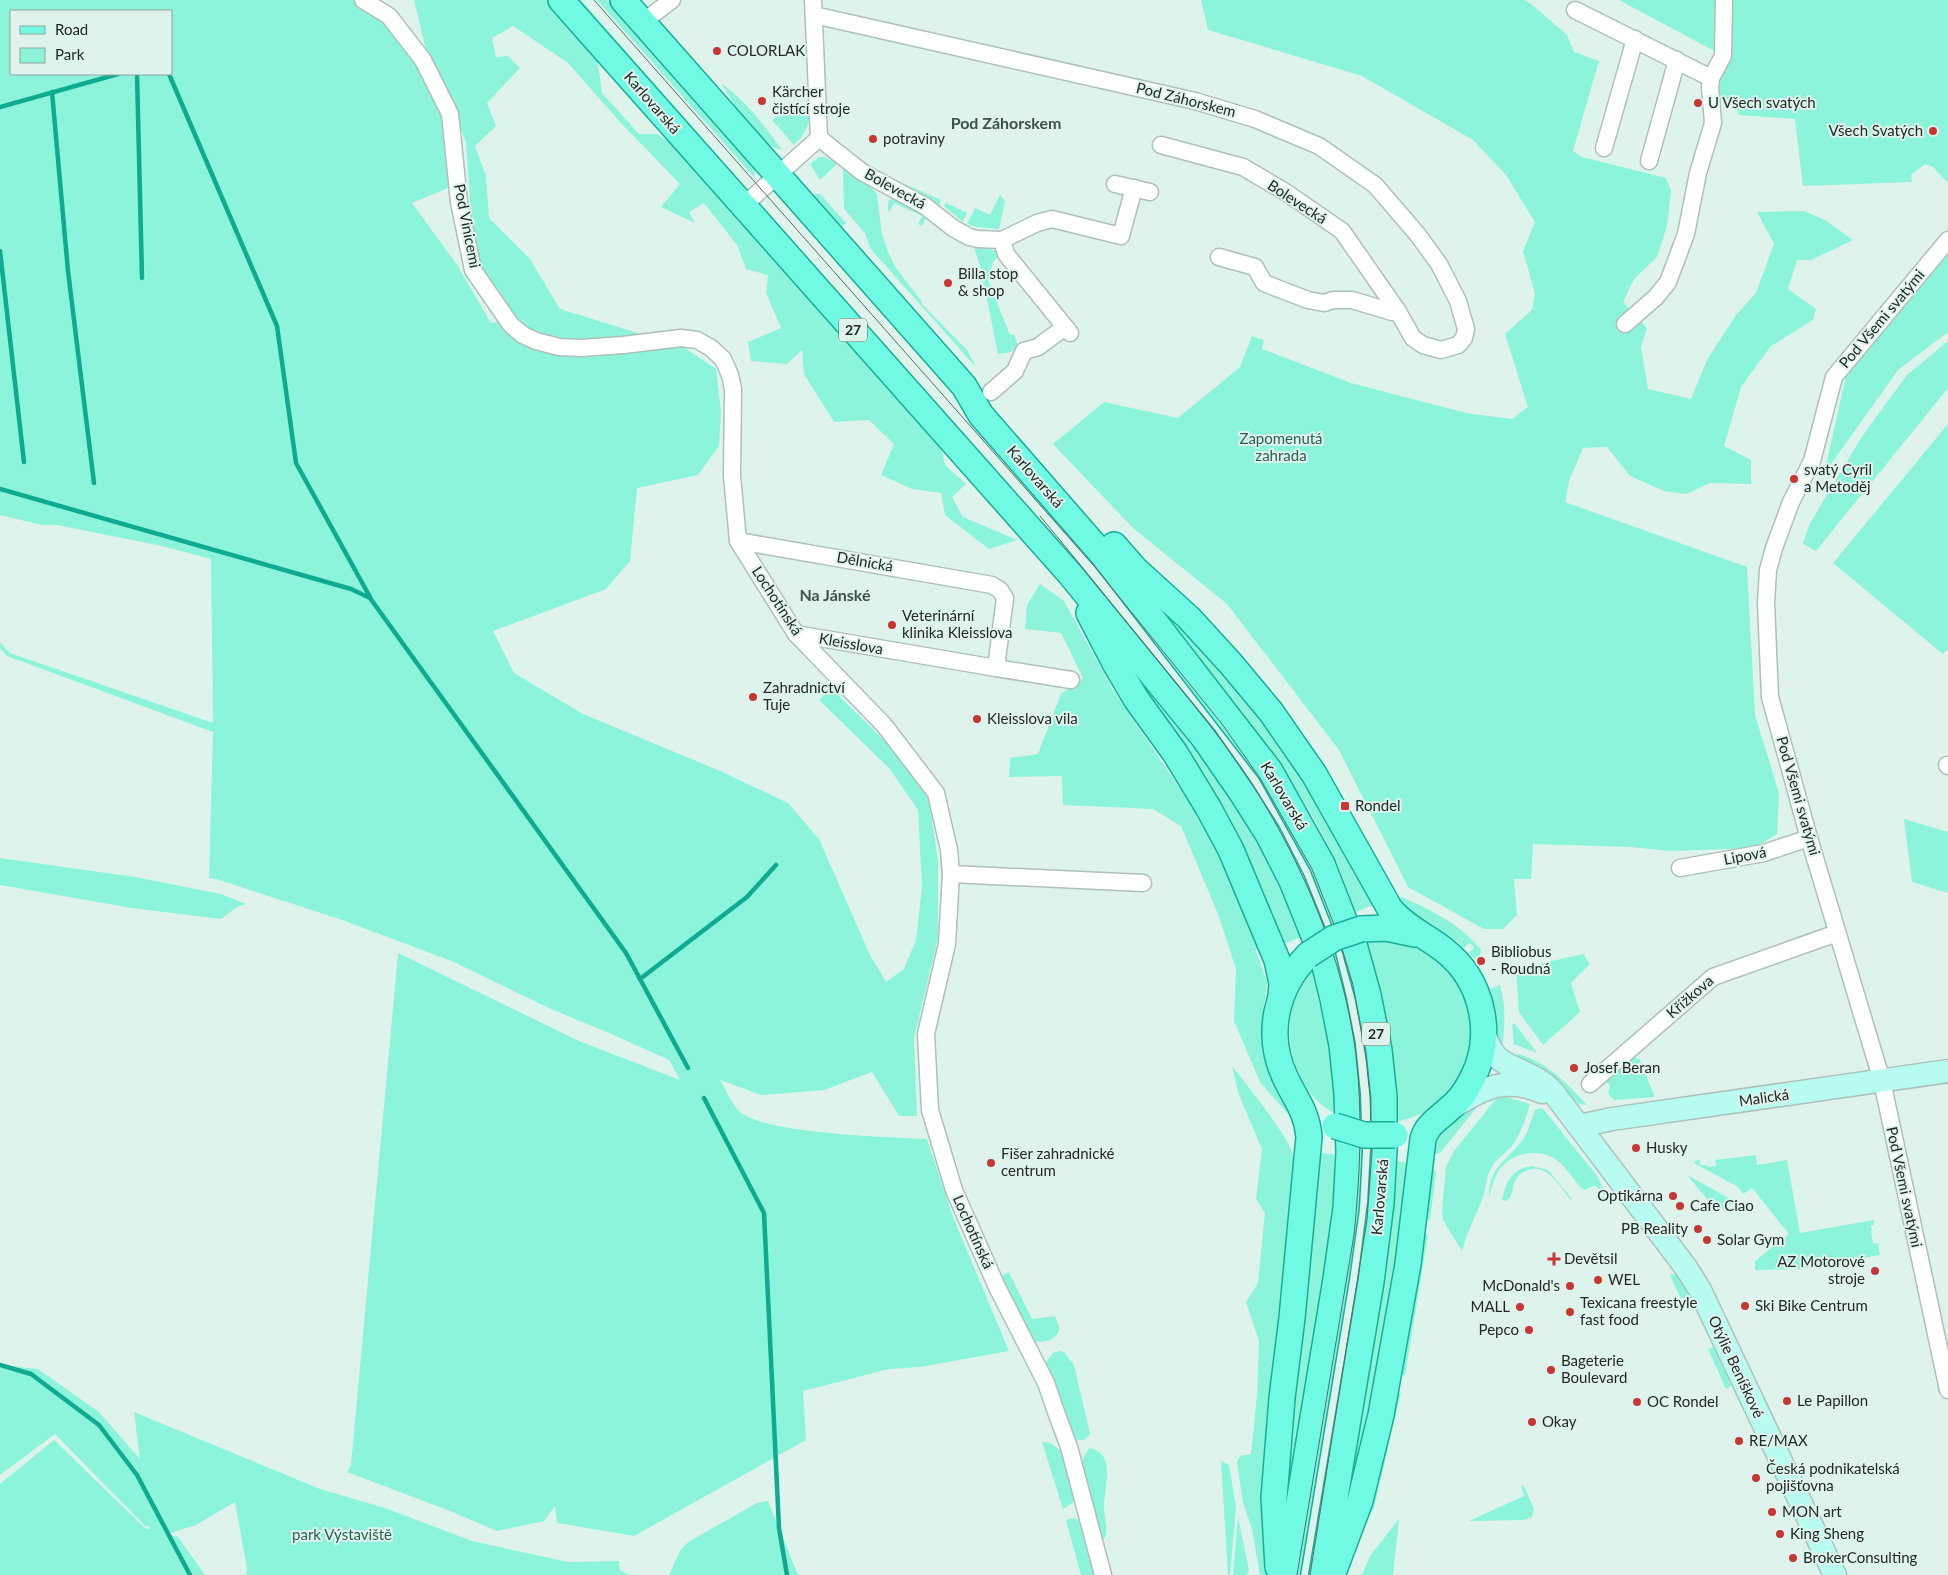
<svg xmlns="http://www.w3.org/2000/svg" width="1948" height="1575" font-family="Lato,sans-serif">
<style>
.green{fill:#8cf4db;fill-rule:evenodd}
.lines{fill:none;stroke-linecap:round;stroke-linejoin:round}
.stream{stroke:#0eab91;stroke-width:4.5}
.street-casing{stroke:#adc0ba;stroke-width:19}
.secondary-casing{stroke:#adc0ba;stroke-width:25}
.primary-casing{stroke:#18ae96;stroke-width:28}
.street{stroke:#fff;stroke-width:16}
.secondary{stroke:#b8fcf1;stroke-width:22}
.primary{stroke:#71fae3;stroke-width:25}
.tram{stroke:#5e6966;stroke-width:1}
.primary-bridge-casing{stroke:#18ae96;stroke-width:28;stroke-linecap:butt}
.primary-bridge{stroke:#71fae3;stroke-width:25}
.poi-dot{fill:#c63734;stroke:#dff3ed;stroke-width:2}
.labels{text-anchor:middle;stroke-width:4;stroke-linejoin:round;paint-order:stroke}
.shield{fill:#dff3ed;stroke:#5b6662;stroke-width:1}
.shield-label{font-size:14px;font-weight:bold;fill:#222927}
.poi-label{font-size:15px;fill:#222927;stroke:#dff3ed;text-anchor:start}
.street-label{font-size:15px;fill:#222927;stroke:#dff3ed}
.park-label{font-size:15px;fill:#2a5f53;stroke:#dff3ed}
.neighbourhood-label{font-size:16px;font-weight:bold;fill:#3f504b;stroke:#dff3ed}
</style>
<rect width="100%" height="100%" fill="#dff3ed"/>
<!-- green -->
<g class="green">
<path d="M0 0H353L385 22 414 60 445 122 448 188 412 203 457 265 491 323 517 319 483 277 471 214 466 143 447 89 425 46 414 0H548L597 57 602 93 639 134H657L673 145 941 447 945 465 966 484 952 497 963 517 1017 540 989 549 945 515 941 493 912 489 881 475 894 444 869 420 834 422 804 374 802 350 787 364 751 361 748 342 781 328 766 293 768 275 746 269 737 245 704 203 689 212 695 223 661 207 680 184 621 123 568 63 513 26 492 38 496 57 508 56 520 68 487 103 496 126 475 146 486 176 489 218 530 259 560 309 683 347 716 369 721 412 719 446 698 475 637 488 630 561 606 589 493 631 514 673 583 714 718 770 788 803 819 839 870 955 886 982 904 969 916 940 922 887 918 810 889 768 819 700 831 688 896 752 929 800 938 860V938L914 1038 917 1116H899L872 1072 824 1090 761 1095 720 1080C726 1090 731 1102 738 1110 759 1134 892 1137 927 1139L953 1217 1009 1351 920 1367 889 1369 803 1391 806 1440 634 1536 557 1523 555 1506 544 1521 497 1531 450 1511 347 1472 351 1465 398 953 579 1041 680 1080 669 1060 616 1036 551 1009 454 962 342 920 216 879 209 878 213 732 7 656 0 648V642L10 653 213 723 211 559 162 546 57 525H42L0 515ZM11 11H171V74H11Z"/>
<polygon points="571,0 581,0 744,186 738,186"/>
<polygon points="597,0 607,0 753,165 755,173 754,177"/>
<polygon points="1201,0 1524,0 1530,3 1567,35 1574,52 1599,61 1573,151 1582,157 1666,178 1671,191 1667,226 1657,257 1634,279 1623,302 1647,328 1641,347 1648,389 1691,399 1707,360 1736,315 1756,293 1774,244 1757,212 1804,211 1825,220 1853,240 1811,260 1797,260 1788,289 1816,309 1813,320 1771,346 1741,387 1724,446 1751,460 1751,484 1710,483 1686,494 1664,491 1630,476 1607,447 1583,448 1569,481 1565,502 1747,567 1755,715 1779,793 1777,834 1754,848 1670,851 1631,847 1533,844 1531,879 1514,879 1517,915 1503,929 1484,929 1408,887 1339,750 1227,604 1133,528 1053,444 1104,402 1178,418 1240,367 1252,336 1264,340 1262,349 1351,383 1466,413 1512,419 1528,407 1505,334 1532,310 1535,294 1523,251 1535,222 1506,175 1473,140 1362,76 1208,30"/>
<polygon points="1619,0 1716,0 1718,53"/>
<polygon points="1728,0 1948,0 1948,183 1933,167 1925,164 1911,175 1912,182 1803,186 1795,119 1739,115 1736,107 1714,98 1729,55"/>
<path d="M721 83C746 101 764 125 782 150 755 144 735 105 721 83Z"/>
<path d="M809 104C811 122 807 132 794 145L772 120 789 109Z"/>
<polygon points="819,157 824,157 838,163 820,180 810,164"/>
<path d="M843 168H844C856 175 869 182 877 195L882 234 888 252 896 268 922 302V304L967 350 976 366 974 365 870 248 865 233 844 209Z"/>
<polygon points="882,174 941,200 939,207"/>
<polygon points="815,194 820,194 846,223 840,228 812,197"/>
<polygon points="1000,195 1005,201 999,229 976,227 967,224 975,208 990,215"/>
<polygon points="892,197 895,198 927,215 922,226 918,224 922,216 894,203 890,211 888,211 888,202"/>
<polygon points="946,203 967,213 963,222 944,206"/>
<polygon points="974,247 994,250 999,255 993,262 988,280 1010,335 1014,334 1018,346 1011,352 998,354 981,269"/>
<polygon points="1948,254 1948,332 1898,370 1824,474 1846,376"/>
<polygon points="1948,341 1948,388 1816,551 1803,544 1809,525 1861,438 1885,405 1907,375"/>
<polygon points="1948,424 1948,649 1943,654 1833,563"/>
<polygon points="1040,584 1064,601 1113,690 1212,836 1259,945 1256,951 1267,982 1263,1014 1264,1045 1290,1105 1289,1115 1260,1082 1234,1021 1236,969 1218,914 1181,826 1153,809 1063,805 1062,776 1009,777 1010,758 1038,754 1061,694 1083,678 1061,633 1025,629 1027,605"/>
<path d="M1159 605 1207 648 1298 763 1375 904 1356 912C1348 893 1342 873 1333 855 1288 763 1221 684 1156 606Z"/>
<polygon points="1120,646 1247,815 1290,901 1301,937 1282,945 1145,696"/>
<polygon points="1904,819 1948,832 1948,893 1912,882"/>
<polygon points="0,858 135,877 221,894 246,904 237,907 221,919 132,908 0,885"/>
<path d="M1402 897C1431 910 1462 925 1481 950L1478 963 1469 952 1474 948 1470 943 1464 948 1458 942 1436 934 1394 900Z"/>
<path d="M1395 940C1401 941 1407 942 1413 944 1443 953 1472 990 1473 1021 1474 1028 1472 1036 1471 1044 1470 1051 1471 1060 1468 1066 1452 1096 1428 1116 1395 1122L1386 1019 1377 979 1365 942Z"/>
<polygon points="1583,954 1590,964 1571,983 1580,1012 1543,1045 1519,1012 1516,969"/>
<path d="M1312 971 1328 1040 1335 1107 1334 1113C1298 1094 1282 1042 1293 1005 1297 992 1305 981 1312 971Z"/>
<path d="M1500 985C1506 1005 1505 1028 1502 1049L1495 1034 1491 989Z"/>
<polygon points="1512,1024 1515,1024 1537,1053 1514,1044"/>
<path d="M1519 1054C1551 1065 1565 1082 1587 1105L1579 1104 1558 1084 1514 1056Z"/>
<polygon points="1633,1056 1640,1060 1654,1095 1654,1097 1614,1100 1608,1093 1610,1085 1604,1079"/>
<path d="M1232 1066C1245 1083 1290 1138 1293 1155 1295 1172 1288 1189 1293 1205L1272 1575H1260L1252 1529 1243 1503 1237 1462 1240 1456 1251 1454 1257 1395 1259 1341 1246 1302 1258 1283 1265 1213 1256 1199 1262 1149 1239 1095Z"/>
<polygon points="1486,1096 1440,1153 1428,1155 1434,1135"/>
<path d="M1503 1096 1530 1104C1526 1119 1521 1133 1512 1146 1506 1153 1498 1157 1493 1165 1485 1178 1487 1185 1483 1197 1476 1216 1467 1232 1462 1251L1443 1220 1442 1209 1446 1167 1454 1151 1495 1100Z"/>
<path d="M1540 1108 1544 1110 1598 1177 1608 1199 1595 1185 1585 1190 1581 1188C1572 1178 1564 1163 1552 1157 1531 1147 1505 1156 1496 1176 1492 1183 1491 1191 1489 1198 1488 1165 1509 1161 1525 1136 1530 1128 1531 1118 1535 1110Z"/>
<path d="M1318 1153 1334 1154C1338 1192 1328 1245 1322 1283 1312 1357 1301 1431 1289 1505L1281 1494Z"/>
<polygon points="1756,1155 1757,1165 1787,1160 1800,1233 1874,1220 1874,1225 1871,1226 1872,1231 1871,1231 1873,1244 1878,1243 1880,1255 1800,1269 1755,1270 1755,1261 1789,1234 1752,1188 1743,1194 1738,1187 1694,1163 1695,1161 1700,1160 1700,1165 1707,1165 1708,1167 1716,1166 1715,1160"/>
<polygon points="1395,1161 1414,1164 1385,1365 1333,1562"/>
<polygon points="1430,1165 1436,1172 1430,1221 1424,1215"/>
<path d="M1532 1166 1548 1170 1572 1199 1571 1200C1560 1187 1546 1161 1526 1171 1521 1173 1517 1176 1515 1181 1512 1188 1513 1197 1506 1201L1502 1200C1506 1182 1511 1169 1532 1166Z"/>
<polygon points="1687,1175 1734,1201 1723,1210 1713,1197 1708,1200"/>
<polygon points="1423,1234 1428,1235 1405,1376 1397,1371"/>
<path d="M1009 1272 1032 1319 1055 1316C1056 1320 1059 1325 1059 1329 1058 1341 1040 1344 1031 1340L1001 1276Z"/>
<polygon points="1675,1274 1679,1276 1699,1308 1693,1311 1688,1299 1680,1297 1670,1275"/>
<polygon points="1714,1347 1724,1371 1729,1369 1731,1374 1727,1376 1731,1386 1726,1389 1708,1349"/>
<polygon points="1059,1351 1064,1352 1074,1365 1090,1434 1084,1440 1077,1440 1070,1436 1045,1364 1053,1353"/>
<polygon points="0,1365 38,1369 99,1412 140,1459 134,1412 320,1489 385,1508 472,1541 568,1562 619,1561 620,1570 630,1575 246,1575 247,1568 235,1502 196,1525 167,1534 178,1537 205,1575 0,1575 0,1484 54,1440 145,1528 150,1529 149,1525 146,1527 55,1434 0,1475"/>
<polygon points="1401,1392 1374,1508 1363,1524 1395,1396"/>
<polygon points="1042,1442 1050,1443 1060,1450 1075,1499 1072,1503 1063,1509"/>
<path d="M1089 1448C1116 1452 1105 1486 1104 1505 1103 1515 1110 1531 1104 1539H1102L1081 1466 1083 1459Z"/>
<polygon points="1221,1461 1229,1465 1236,1507 1230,1575 1228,1575"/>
<polygon points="1521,1485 1524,1486 1534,1509 1532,1517 1523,1520 1469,1521 1524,1496"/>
<polygon points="768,1501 798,1575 669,1575 680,1551 688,1542 757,1503"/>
<polygon points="1238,1517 1249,1570 1247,1575 1233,1575"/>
<polygon points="1072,1518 1079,1520 1094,1575 1081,1575 1066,1520"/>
<polygon points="1399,1519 1393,1575 1362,1575 1370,1556"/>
</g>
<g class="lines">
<!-- stream -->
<g class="stream">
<polyline points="137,74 142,278"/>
<polyline points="169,74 277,326 296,463 370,597"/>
<polyline points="52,92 68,271 94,483"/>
<polyline points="0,107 118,74"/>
<polyline points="0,251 24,462"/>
<polyline points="0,489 351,589 370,598 626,953 688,1068"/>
<polyline points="640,979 747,897 776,865"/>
<polyline points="704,1098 764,1213 779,1528 787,1575"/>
<polyline points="0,1365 31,1374 99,1425 137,1475 190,1575"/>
</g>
<!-- street casing -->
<g class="street-casing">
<g id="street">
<polyline points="363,0 389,16 423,60 450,114 459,202 473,270 511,325 523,335 536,341 559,347 581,348 623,345 681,338 697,340 711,348 723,359 730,375 733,389 732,476 738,541 796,634 884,725 936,793 949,850 951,874 947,944 926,1034 930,1110 954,1190 997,1287 1046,1383 1056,1412 1069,1447 1103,1575"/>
<polyline points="813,0 819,138 862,172 925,206 953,228 969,237 978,239 1002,240 1037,223 1052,219 1121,236 1134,188"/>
<polyline points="1575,10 1711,78"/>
<polyline points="814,15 1195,101 1255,119 1319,146 1375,185 1418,235 1439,264 1458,301 1466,329 1464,338 1458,345 1441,350 1423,345 1413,338 1397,310 1342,231 1287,193 1243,167 1161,145"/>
<polyline points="643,22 672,0"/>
<polyline points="1604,148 1635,39"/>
<polyline points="1649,161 1677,60"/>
<polyline points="1115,184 1150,192"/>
<polyline points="743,206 819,138"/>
<polyline points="1002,240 1006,254 1070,333"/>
<polyline points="1948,240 1834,377 1812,461 1791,502 1774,548 1768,570 1766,603 1770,697 1809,838 1882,1081 1948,1390"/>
<polyline points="1219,257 1255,267 1264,283 1308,300 1324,303 1333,300 1352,300 1392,312 1397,310"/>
<polyline points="1625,324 1656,297 1668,282 1686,234 1698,173 1713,123 1710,87 1711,78 1723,56 1724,0"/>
<polyline points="991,392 1015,371 1024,351 1038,347 1065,327"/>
<polyline points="738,541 992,585 1000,590 1005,598 996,668 796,634"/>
<polyline points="996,668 1071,680"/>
<polyline points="1947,765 1948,766"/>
<polyline points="1680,868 1764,853 1809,838"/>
<polyline points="951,874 1143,883"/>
<polyline points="1590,1084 1713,977 1837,933"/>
</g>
</g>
<!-- secondary casing -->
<g class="secondary-casing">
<g id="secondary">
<path d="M1484 1030C1492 1074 1526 1063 1553 1092L1687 1269 1700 1290 1835 1575"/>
<path d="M1453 1107C1483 1088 1506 1076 1542 1092"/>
<polyline points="1579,1126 1612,1119 1948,1071"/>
</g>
</g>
<!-- primary casing -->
<g class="primary-casing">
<g id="primary">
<polyline points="561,0 1070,574 1204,738 1242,793 1268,834 1292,881 1323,958 1333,999 1342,1045 1347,1094 1349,1152 1346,1208 1336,1279 1287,1575"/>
<polyline points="623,0 964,386 981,415 1103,555 1270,771 1322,864 1355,948 1368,995 1379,1050 1384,1097 1384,1150 1381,1203 1371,1282 1322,1575"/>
<path d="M1114 545 1135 569 1189 618 1231 664 1271 712 1314 774 1390 909C1405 927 1426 936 1444 950 1484 981 1495 1038 1471 1081 1466 1091 1459 1101 1450 1108 1440 1118 1427 1124 1423 1139L1408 1264 1381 1415 1360 1501 1333 1573"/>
<polyline points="1089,613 1116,665 1136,699 1175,753 1209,809 1231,850 1277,960 1282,983 1281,996"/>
<polyline points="1361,929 1386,928 1415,934"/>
<path d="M1278 1567 1274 1498 1282 1398 1292 1318 1309 1137C1307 1111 1295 1099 1285 1077 1265 1034 1276 988 1308 955"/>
</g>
</g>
<!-- street -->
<use href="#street" class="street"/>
<!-- secondary -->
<use href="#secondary" class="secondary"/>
<!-- primary -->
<use href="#primary" class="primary"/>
<!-- tram -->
<g class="tram">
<polyline points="594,0 1094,566 1222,724 1260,778 1312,869 1337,932 1353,985 1366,1058 1370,1096 1372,1152 1367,1220 1310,1575"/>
<path d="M1040 516C1080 564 1119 613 1159 662 1191 702 1225 742 1253 785 1304 867 1344 959 1356 1055 1363 1115 1360 1175 1354 1235L1297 1575"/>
</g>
<!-- primary-bridge casing -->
<g class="primary-bridge-casing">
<g id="primary-bridge">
<polyline points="1308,955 1334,938 1361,929"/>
<polyline points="1335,1126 1364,1135 1395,1135"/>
</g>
</g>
<!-- primary-bridge -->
<use href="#primary-bridge" class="primary-bridge"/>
</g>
<!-- markers -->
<g class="poi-dot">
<circle cx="717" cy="51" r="5"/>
<circle cx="762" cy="101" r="5"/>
<circle cx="1698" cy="103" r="5"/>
<circle cx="1933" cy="131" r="5"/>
<circle cx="873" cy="139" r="5"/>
<circle cx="948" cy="283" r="5"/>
<circle cx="1794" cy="479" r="5"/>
<circle cx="892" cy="625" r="5"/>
<circle cx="753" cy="697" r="5"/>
<circle cx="977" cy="719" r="5"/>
<rect x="1340" y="801" width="10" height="10" rx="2.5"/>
<circle cx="1481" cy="961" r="5"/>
<circle cx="1574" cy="1068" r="5"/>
<circle cx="1636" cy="1148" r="5"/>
<circle cx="991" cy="1163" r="5"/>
<circle cx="1673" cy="1196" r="5"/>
<circle cx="1680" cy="1206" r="5"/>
<circle cx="1698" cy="1229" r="5"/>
<circle cx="1707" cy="1240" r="5"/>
<path d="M1551.5 1251.5h5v5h5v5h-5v5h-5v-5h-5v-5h5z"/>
<circle cx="1875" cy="1271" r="5"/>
<circle cx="1598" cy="1280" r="5"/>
<circle cx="1570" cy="1286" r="5"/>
<circle cx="1745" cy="1306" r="5"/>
<circle cx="1520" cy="1307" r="5"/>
<circle cx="1570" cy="1312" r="5"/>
<circle cx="1529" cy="1330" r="5"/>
<circle cx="1551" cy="1370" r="5"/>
<circle cx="1787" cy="1401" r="5"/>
<circle cx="1637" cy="1402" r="5"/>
<circle cx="1532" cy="1422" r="5"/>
<circle cx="1739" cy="1441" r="5"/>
<circle cx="1756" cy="1478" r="5"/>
<circle cx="1772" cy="1512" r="5"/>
<circle cx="1780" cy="1534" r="5"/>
<circle cx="1793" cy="1558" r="5"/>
</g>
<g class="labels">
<!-- shield labels -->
<g class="shield">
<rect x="839" y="318.5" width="28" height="23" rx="4"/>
<rect x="1362" y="1022.5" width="28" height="23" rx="4"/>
</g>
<g class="shield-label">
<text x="853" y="335">27</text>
<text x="1376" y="1039">27</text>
</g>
<!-- poi labels -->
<g class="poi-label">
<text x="727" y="56">COLORLAK</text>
<text x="772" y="97">Kärcher<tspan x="772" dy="17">čistící stroje</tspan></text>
<text x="1708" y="108">U Všech svatých</text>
<text x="1923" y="136" text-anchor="end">Všech Svatých</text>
<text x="883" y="144">potraviny</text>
<text x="958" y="279">Billa stop<tspan x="958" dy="17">&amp; shop</tspan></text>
<text x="1804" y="475">svatý Cyril<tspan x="1804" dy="17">a Metoděj</tspan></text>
<text x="902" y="621">Veterinární<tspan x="902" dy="17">klinika Kleisslova</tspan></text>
<text x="763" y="693">Zahradnictví<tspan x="763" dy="17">Tuje</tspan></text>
<text x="987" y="724">Kleisslova vila</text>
<text x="1355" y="811">Rondel</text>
<text x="1491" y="957">Bibliobus<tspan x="1491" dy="17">- Roudná</tspan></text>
<text x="1584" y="1073">Josef Beran</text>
<text x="1646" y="1153">Husky</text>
<text x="1001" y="1159">Fišer zahradnické<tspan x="1001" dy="17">centrum</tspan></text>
<text x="1663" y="1201" text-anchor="end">Optikárna</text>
<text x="1690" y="1211">Cafe Ciao</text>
<text x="1688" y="1234" text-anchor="end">PB Reality</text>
<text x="1717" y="1245">Solar Gym</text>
<text x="1564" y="1264">Devětsil</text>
<text x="1865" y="1267" text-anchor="end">AZ Motorové<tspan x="1865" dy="17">stroje</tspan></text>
<text x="1608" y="1285">WEL</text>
<text x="1560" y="1291" text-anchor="end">McDonald's</text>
<text x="1580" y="1308">Texicana freestyle<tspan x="1580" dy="17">fast food</tspan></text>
<text x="1755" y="1311">Ski Bike Centrum</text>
<text x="1510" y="1312" text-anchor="end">MALL</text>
<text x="1519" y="1335" text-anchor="end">Pepco</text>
<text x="1561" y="1366">Bageterie<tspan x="1561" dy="17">Boulevard</tspan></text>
<text x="1797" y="1406">Le Papillon</text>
<text x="1647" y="1407">OC Rondel</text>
<text x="1542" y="1427">Okay</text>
<text x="1749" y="1446">RE/MAX</text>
<text x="1766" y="1474">Česká podnikatelská<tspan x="1766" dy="17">pojišťovna</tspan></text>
<text x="1782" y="1517">MON art</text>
<text x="1790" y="1539">King Sheng</text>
<text x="1803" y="1563">BrokerConsulting</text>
</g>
<!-- street labels -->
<g class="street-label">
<text transform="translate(1186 100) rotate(14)" y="5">Pod Záhorskem</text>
<text transform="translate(652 103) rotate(49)" y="5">Karlovarská</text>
<text transform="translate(895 189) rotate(29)" y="5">Bolevecká</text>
<text transform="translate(1297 202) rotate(33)" y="5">Bolevecká</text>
<text transform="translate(467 226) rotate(79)" y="5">Pod Vinicemi</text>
<text transform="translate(1882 319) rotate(-50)" y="5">Pod Všemi svatými</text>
<text transform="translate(1035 477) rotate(49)" y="5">Karlovarská</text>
<text transform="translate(865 562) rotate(10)" y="5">Dělnická</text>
<text transform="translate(777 601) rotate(57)" y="5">Lochotínská</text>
<text transform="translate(851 644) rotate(10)" y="5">Kleisslova</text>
<text transform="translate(1284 796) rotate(59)" y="5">Karlovarská</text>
<text transform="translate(1798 796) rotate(74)" y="5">Pod Všemi svatými</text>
<text transform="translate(1745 856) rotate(-11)" y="5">Lipová</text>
<text transform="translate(1690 997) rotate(-41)" y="5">Křížkova</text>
<text transform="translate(1764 1098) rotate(-8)" y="5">Malická</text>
<text transform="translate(1904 1187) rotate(78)" y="5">Pod Všemi svatými</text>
<text transform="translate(1380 1197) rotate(-85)" y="5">Karlovarská</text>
<text transform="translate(973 1232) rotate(66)" y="5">Lochotínská</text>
<text transform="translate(1736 1367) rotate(65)" y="5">Otýlie Beníškové</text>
</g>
<!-- park labels -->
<g class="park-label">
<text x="1281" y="444">Zapomenutá<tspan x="1281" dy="17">zahrada</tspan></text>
<text x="342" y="1540">park Výstaviště</text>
</g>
<!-- neighbourhood labels -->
<g class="neighbourhood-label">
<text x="1006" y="129">Pod Záhorskem</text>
<text x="835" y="601">Na Jánské</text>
</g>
</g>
<!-- legend -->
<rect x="10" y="10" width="162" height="65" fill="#dff3ed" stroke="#93a29e"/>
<rect x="20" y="26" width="25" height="8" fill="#71fae3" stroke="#93a29e"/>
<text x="55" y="35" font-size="15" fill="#222927">Road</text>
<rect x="20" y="48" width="25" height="15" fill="#8cf4db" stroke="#93a29e"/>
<text x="55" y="60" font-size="15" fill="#222927">Park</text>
</svg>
